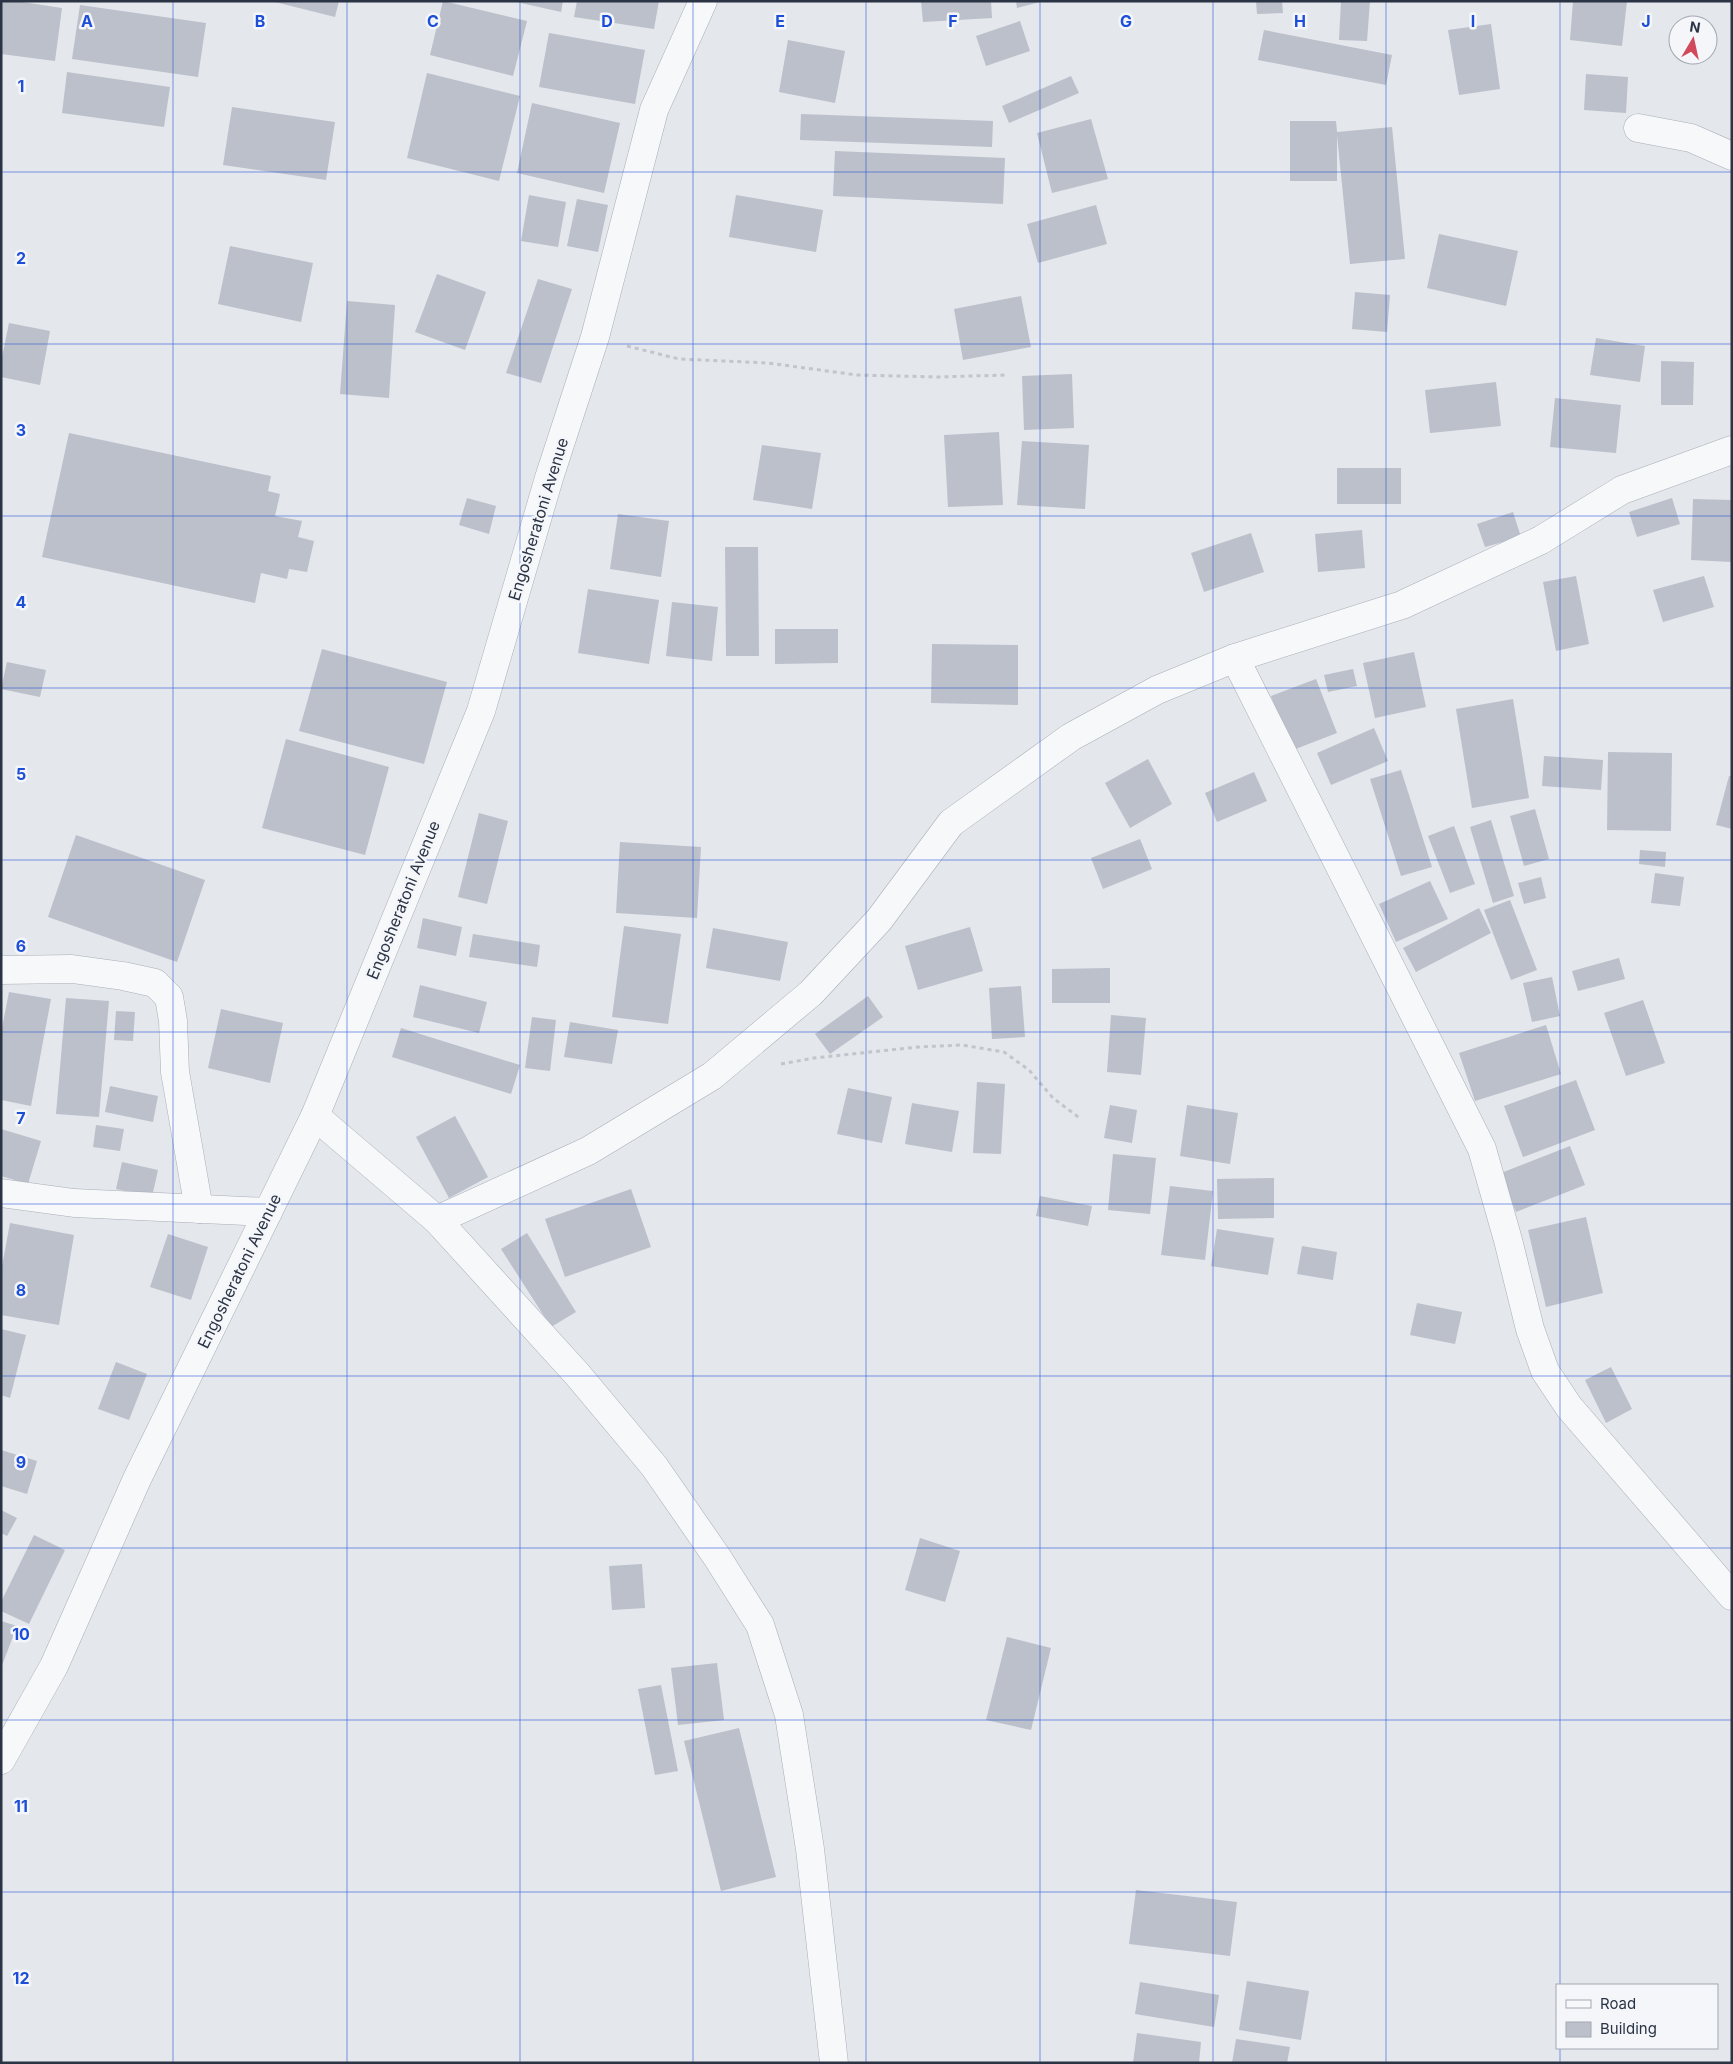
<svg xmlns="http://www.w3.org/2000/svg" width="1733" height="2064" font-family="Inter,sans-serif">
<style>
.building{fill:#bbc0ca}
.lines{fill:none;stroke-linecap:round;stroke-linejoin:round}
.minor-casing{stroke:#a9aeb7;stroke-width:29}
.path{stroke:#c2c5cb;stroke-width:3;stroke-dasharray:4 4;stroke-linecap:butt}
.minor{stroke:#f7f8fa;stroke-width:28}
.grid{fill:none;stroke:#1d4ed8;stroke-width:1;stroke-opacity:0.55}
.labels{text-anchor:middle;stroke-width:5;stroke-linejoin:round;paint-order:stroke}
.street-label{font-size:16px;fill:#2b3445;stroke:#f4f6f9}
.grid-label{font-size:16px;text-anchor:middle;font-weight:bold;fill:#1d4ed8;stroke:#f4f6f9;stroke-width:5;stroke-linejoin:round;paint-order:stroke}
</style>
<rect width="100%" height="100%" fill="#e4e7ec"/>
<!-- building -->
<g class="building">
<polygon points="1,1 16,1 62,8 55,61 1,54"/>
<polygon points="271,1 339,1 335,17"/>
<polygon points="443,1 527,21 513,76 430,55"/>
<polygon points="512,1 563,1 561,12"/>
<polygon points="577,1 659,1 654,29 574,17"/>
<polygon points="921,1 991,1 992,18 923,22"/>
<polygon points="1016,1 1040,1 1040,2 1017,8"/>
<polygon points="1256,1 1282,1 1283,13 1257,14"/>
<polygon points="1341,1 1370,1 1367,41 1339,40"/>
<polygon points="1573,1 1627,1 1622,46 1570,40"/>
<polygon points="80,5 206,23 198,77 72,59"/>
<polygon points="1020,21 1030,51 986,66 976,36"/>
<polygon points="1491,24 1500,89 1459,95 1448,30"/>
<polygon points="1264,30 1392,55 1386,85 1258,60"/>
<polygon points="549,33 645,50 635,104 539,87"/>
<polygon points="788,40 845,51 835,103 779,92"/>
<polygon points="67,72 170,87 164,127 62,113"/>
<polygon points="427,73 520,96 499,181 407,158"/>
<polygon points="1586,74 1628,77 1626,113 1584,110"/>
<polygon points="1071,76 1079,93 1009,123 1002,106"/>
<polygon points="532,103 620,123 604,193 517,173"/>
<polygon points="232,107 335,122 326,180 223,165"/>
<polygon points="801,114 993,121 992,147 800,140"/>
<polygon points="1091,119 1108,179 1052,193 1037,133"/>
<polygon points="1290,121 1336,121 1337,132 1392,127 1405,259 1350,264 1337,135 1337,181 1290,181"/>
<polygon points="835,151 1005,158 1003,204 833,196"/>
<polygon points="529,195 566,202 558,247 521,241"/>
<polygon points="736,195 823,210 816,252 729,237"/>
<polygon points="577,199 608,205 598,252 567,246"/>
<polygon points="1096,205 1107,244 1038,263 1027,224"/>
<polygon points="1439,234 1518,251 1506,306 1427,288"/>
<polygon points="230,246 313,263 301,322 218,304"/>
<polygon points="437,274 486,292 465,350 415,332"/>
<polygon points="538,279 572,289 541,383 506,373"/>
<polygon points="1355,292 1390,295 1387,332 1352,329"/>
<polygon points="1021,296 1031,347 963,360 954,309"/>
<polygon points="347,301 395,305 389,398 340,394"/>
<polygon points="9,323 50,331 40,385 1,377 1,362"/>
<polygon points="1596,338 1645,346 1640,382 1590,375"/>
<polygon points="1661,361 1694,362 1693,405 1661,405"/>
<polygon points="1072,374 1074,428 1024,430 1022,376"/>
<polygon points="1496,382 1501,426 1430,433 1425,390"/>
<polygon points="1555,398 1621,405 1616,453 1550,447"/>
<polygon points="999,432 1003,505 948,507 944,435"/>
<polygon points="69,433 271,476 268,491 280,494 275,516 302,521 298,537 314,541 307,572 289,569 287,579 261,573 255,603 42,557"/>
<polygon points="1022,441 1089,445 1085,509 1017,505"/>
<polygon points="762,445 821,453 812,509 753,500"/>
<rect x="1337" y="468" width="64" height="36"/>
<polygon points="467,498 496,506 489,534 459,525"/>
<polygon points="1672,498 1680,524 1637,537 1629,512"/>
<polygon points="1693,499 1732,500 1732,562 1691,560"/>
<polygon points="1513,512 1521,537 1485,547 1477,524"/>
<polygon points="618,514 669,521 661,577 610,569"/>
<polygon points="1362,530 1365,568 1318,572 1315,534"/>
<polygon points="1251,533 1264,572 1204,592 1191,553"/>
<polygon points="725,547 758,547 759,656 726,656"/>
<polygon points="1576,576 1589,644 1556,651 1543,582"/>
<polygon points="1704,576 1714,607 1663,622 1653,590"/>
<polygon points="588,589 659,600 649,664 578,653"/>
<polygon points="672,602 718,607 712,661 666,656"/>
<polygon points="775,629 838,629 838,663 775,664"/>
<polygon points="932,644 1018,645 1018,705 931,703"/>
<polygon points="322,649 447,682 424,764 299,731"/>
<polygon points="1414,652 1426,707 1375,718 1363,663"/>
<polygon points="7,662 46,670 40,697 1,689"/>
<polygon points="1353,669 1357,686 1328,692 1324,675"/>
<polygon points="1316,679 1337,733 1293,750 1271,696"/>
<polygon points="1513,699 1529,798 1472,808 1456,709"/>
<polygon points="1374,728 1388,761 1331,785 1317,753"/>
<polygon points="286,739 389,767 365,855 262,828"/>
<polygon points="1608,752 1672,753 1671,831 1607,830"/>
<polygon points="1544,756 1603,760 1601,790 1542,786"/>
<polygon points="1148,759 1172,804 1130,828 1105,783"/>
<polygon points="1401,770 1432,867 1401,876 1370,779"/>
<polygon points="1254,772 1267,801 1217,822 1205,793"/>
<polygon points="1729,776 1732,776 1732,829 1716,825"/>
<polygon points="1535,809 1549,859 1524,866 1510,816"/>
<polygon points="479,813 508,821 487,904 458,897"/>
<polygon points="1491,820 1514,896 1493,903 1470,827"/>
<polygon points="1454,826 1475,884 1450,893 1428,836"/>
<polygon points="76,835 205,880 177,962 48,917"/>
<polygon points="1140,839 1152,869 1103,889 1091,858"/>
<polygon points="620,842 701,847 697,918 616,913"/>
<polygon points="1640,850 1666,852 1665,867 1639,864"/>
<polygon points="1655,873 1684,877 1680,906 1651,903"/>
<polygon points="1541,877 1546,898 1524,904 1518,883"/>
<polygon points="1430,881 1448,919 1396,942 1379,904"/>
<polygon points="1510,900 1537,970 1511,980 1484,910"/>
<polygon points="1479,908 1491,933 1416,972 1403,948"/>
<polygon points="423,918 462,927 456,956 417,948"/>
<polygon points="624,926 681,934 668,1024 612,1017"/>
<polygon points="970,927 983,971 918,990 905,946"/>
<polygon points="713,928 788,942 780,981 706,968"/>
<polygon points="473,934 540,945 537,967 469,957"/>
<polygon points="1619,958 1625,979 1578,991 1572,971"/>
<polygon points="1110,968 1110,1003 1052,1003 1052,969"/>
<polygon points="1552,977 1560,1016 1532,1022 1523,983"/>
<polygon points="420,985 487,1002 479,1033 413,1017"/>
<polygon points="1021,986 1025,1037 992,1039 989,988"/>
<polygon points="9,992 51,999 31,1106 1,1100 1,1033"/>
<polygon points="868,996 883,1017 830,1054 815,1034"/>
<polygon points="66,998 109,1001 99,1117 56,1114"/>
<polygon points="1643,1000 1665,1063 1626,1076 1604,1013"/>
<polygon points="221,1009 283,1023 270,1083 208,1068"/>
<polygon points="116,1011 135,1012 133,1041 114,1040"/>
<polygon points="1111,1015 1146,1018 1141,1075 1107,1072"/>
<polygon points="532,1017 556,1020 550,1071 525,1068"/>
<polygon points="570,1022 618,1030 612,1064 564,1057"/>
<polygon points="1546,1025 1561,1074 1475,1101 1459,1053"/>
<polygon points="401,1028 520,1065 511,1094 392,1057"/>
<polygon points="1576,1080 1595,1130 1523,1157 1504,1106"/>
<polygon points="977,1082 1005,1084 1001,1154 973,1153"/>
<polygon points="110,1086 158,1096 153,1122 105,1112"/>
<polygon points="848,1088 892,1097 882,1143 837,1134"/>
<polygon points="912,1103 959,1111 952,1152 905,1144"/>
<polygon points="1110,1105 1137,1110 1132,1143 1104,1138"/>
<polygon points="1187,1105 1238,1113 1230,1164 1180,1156"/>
<polygon points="455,1116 488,1177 449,1198 416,1137"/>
<polygon points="96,1125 124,1129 120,1151 93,1147"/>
<polygon points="1,1129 41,1141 28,1184 1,1176"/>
<polygon points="1570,1146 1585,1185 1516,1212 1501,1173"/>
<polygon points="1113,1154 1156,1158 1150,1214 1108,1210"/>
<polygon points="122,1162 158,1170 152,1197 116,1189"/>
<polygon points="1274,1178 1274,1218 1218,1219 1217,1179"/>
<polygon points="1170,1186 1213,1191 1205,1260 1161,1255"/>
<polygon points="631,1189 651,1247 565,1277 545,1219"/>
<polygon points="1040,1196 1092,1206 1088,1226 1036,1216"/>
<polygon points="1586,1217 1603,1293 1546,1307 1528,1230"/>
<polygon points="10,1223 74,1235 59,1325 1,1315 1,1272"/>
<polygon points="1217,1229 1274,1238 1268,1275 1211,1266"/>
<polygon points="527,1233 576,1312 551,1327 501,1249"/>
<polygon points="168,1234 208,1247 191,1300 150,1287"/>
<polygon points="1302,1246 1337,1252 1333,1280 1297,1274"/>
<polygon points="1417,1303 1462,1312 1455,1344 1410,1335"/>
<polygon points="1,1329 26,1335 10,1398 1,1395"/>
<polygon points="116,1362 147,1374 129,1420 98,1409"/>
<polygon points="1611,1367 1632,1409 1606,1423 1585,1380"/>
<polygon points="1,1450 37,1461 27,1494 1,1486"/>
<polygon points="1,1510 17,1518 7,1536 1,1533"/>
<polygon points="34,1535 65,1550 29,1624 1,1611 1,1602"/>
<polygon points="920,1538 960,1551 945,1602 905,1590"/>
<polygon points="642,1564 645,1608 612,1610 609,1566"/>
<polygon points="1,1621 17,1626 1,1668"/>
<polygon points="1007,1637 1051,1648 1031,1730 986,1720"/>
<polygon points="717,1663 724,1720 678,1725 671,1668"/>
<polygon points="661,1685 678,1771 655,1775 638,1689"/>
<polygon points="739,1728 776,1877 721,1891 684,1741"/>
<polygon points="1136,1890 1237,1902 1230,1956 1129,1944"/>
<polygon points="1247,1981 1309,1991 1301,2040 1239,2030"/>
<polygon points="1140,1982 1219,1995 1214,2027 1135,2014"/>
<polygon points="1137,2033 1201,2042 1199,2063 1133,2063"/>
<polygon points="1236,2039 1290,2047 1287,2063 1232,2063"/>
</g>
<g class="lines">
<!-- minor casing -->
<g class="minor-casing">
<g id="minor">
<polyline points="1638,128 1691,138 1732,156"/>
<polyline points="1235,658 1482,1149 1508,1240 1530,1329 1545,1371 1569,1407 1732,1596"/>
<polyline points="1,970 72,969 123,976 155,983 169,997 173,1021 175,1072 199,1209"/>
<polyline points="315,1116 437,1220 577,1374 654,1466 717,1557 760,1625 789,1715 810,1849 834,2063"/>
<polyline points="1,1193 74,1203 268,1212"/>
<polyline points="437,1220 588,1151 712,1076 811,993 879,920 951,823 1071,737 1157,690 1235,658 1402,605 1541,540 1622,490 1732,450"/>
<polyline points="1,1760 54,1666 137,1479 315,1116 481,711 549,478 595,337 654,110 703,1"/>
</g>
</g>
<!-- path -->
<g class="path">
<polyline points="627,346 679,359 768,363 857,375 938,377 1006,375"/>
<polyline points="781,1064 814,1058 918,1047 962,1045 1004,1052 1029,1070 1053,1098 1081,1119"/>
</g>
<!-- minor -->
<use href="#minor" class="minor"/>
</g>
<!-- grid -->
<path class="grid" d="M173 1V2063M347 1V2063M520 1V2063M693 1V2063M866 1V2063M1040 1V2063M1213 1V2063M1386 1V2063M1560 1V1985M1 172H1732M1 344H1732M1 516H1732M1 688H1732M1 860H1732M1 1032H1732M1 1204H1732M1 1376H1732M1 1548H1732M1 1720H1732M1 1892H1732M1560 2048V2063"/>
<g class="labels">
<!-- street labels -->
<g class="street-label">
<text transform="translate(538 519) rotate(-73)" y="6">Engosheratoni Avenue</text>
<text transform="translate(403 900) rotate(-68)" y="6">Engosheratoni Avenue</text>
<text transform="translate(239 1271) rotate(-64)" y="6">Engosheratoni Avenue</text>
</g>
</g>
<g class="grid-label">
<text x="87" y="27">A</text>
<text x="260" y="27">B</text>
<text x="433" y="27">C</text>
<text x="607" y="27">D</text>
<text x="780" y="27">E</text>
<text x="953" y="27">F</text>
<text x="1126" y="27">G</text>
<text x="1300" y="27">H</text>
<text x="1473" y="27">I</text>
<text x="1646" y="27">J</text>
<text x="21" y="92">1</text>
<text x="21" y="264">2</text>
<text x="21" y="436">3</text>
<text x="21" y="608">4</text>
<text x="21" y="780">5</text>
<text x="21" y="952">6</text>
<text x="21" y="1124">7</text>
<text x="21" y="1296">8</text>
<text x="21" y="1468">9</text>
<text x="21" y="1640">10</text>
<text x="21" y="1812">11</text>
<text x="21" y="1984">12</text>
</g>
<!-- border -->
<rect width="1733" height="2064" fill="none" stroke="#2b3445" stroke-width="5"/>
<!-- legend -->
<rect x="1556" y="1984" width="162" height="65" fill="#f4f6f9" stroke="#a4a8b1"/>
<rect x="1566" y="2000" width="25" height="8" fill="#f7f8fa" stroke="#a4a8b1"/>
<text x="1600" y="2009" font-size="15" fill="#2b3445">Road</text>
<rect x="1566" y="2022" width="25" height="15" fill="#bbc0ca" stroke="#a4a8b1"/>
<text x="1600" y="2034" font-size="15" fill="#2b3445">Building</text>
<!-- north arrow -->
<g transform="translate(1693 40) rotate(9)"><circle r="24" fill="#f4f6f9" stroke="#a4a8b1"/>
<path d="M0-4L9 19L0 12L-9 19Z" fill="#d1495b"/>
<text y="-8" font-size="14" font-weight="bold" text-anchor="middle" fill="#2b3445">N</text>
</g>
</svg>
